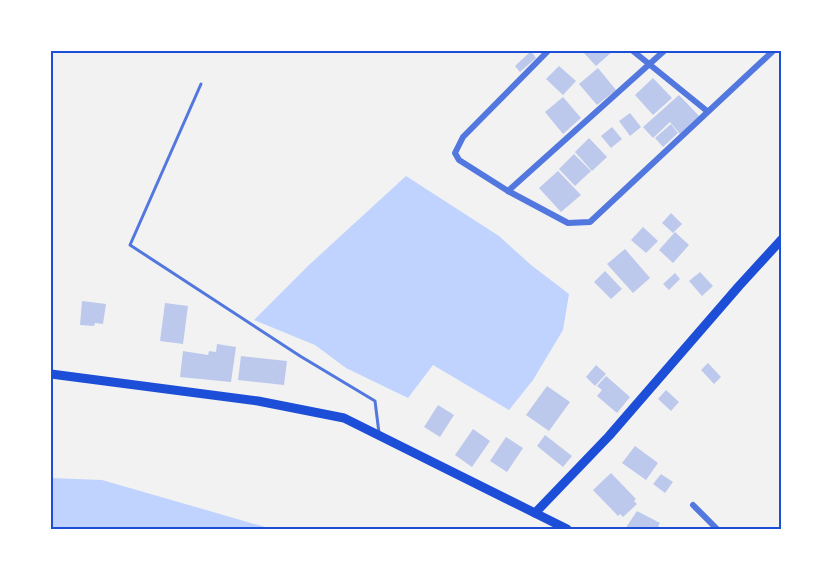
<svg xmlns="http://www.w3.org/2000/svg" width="833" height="580" font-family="'Alegreya Sans',sans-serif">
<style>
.water{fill:#bfd3fe}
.building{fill:#bdc9ec}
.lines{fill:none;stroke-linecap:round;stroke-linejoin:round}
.service{stroke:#5277de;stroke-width:3}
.minor{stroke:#5277de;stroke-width:6}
.secondary{stroke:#1d4ed8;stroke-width:9}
.neatline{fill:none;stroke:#1d4ed8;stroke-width:2}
</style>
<rect width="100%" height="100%" fill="#f2f2f2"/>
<!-- water -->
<g class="water">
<polygon points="406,176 499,236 531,265 569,294 563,330 533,380 509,410 433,365 408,398 346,368 315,345 254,320 309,265"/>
<polygon points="51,478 102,480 272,529 51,529"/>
</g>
<!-- building -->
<g class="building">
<polygon points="531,51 536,58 520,72 515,66"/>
<polygon points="582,51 613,51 596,66"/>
<polygon points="559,66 576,81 563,95 546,79"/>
<polygon points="598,68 616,90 597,105 579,84"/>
<polygon points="653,78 672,98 653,115 635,95"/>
<polygon points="679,95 699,116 680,134 670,122 653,138 643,127"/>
<polygon points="563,97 581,118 563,134 545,112"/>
<polygon points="630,113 641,127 630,136 619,121"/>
<polygon points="671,124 678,133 663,147 655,138"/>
<polygon points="612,127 622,139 611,148 601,136"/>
<polygon points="589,138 607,157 592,171 575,152"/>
<polygon points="574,154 591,171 575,186 559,169"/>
<polygon points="558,171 581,195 561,212 539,188"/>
<polygon points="671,213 682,224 673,233 662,223"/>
<polygon points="643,227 658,241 646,253 631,240"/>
<polygon points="675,232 689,245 673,263 659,250"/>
<polygon points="625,249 650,278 633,293 607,264"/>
<polygon points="605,271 622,289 611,299 594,282"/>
<polygon points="700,272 713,286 702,296 689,281"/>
<polygon points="675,273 680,279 669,290 663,284"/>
<polygon points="82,301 106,304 103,324 95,323 94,326 80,325"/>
<polygon points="165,303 188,306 183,344 160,341"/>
<polygon points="217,344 236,347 231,382 180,377 183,351 208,355 209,351 216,352"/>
<polygon points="241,356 287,361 284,385 238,380"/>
<polygon points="708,363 721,377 714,384 701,370"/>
<polygon points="596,365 606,374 595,386 586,377"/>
<polygon points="606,376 630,397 617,413 597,396 602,390 597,386"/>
<polygon points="547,386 570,402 549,431 526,415"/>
<polygon points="666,390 679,402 671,411 658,399"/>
<polygon points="438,405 454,415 440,437 424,427"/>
<polygon points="473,429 490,441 472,467 455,455"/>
<polygon points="545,435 572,456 563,467 537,446"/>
<polygon points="506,437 523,448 507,472 490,461"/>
<polygon points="635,446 658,463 646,480 622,463"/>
<polygon points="611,473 636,499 634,501 637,504 623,517 620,514 618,516 593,490"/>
<polygon points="661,474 673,482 665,493 653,484"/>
<polygon points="637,511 660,523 658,526 661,528 660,529 625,529"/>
</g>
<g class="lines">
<!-- service -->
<polyline class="service" points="201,84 130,245 300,356 375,401 379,433"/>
<!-- minor -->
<g class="minor">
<polyline points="548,51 463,137 455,153 459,160 508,191 568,223 590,222 773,51"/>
<polyline points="633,51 707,111"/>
<polyline points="508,191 664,51"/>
<polyline points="693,505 717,529"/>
</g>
<!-- secondary -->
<g class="secondary">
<polyline points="51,374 258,401 344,418 567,529"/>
<polyline points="535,513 609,436 739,286 782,239"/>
</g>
</g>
<!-- border -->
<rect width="833" height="580" fill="none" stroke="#ffffff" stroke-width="105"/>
<rect x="52" y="52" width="728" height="476" class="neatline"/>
</svg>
